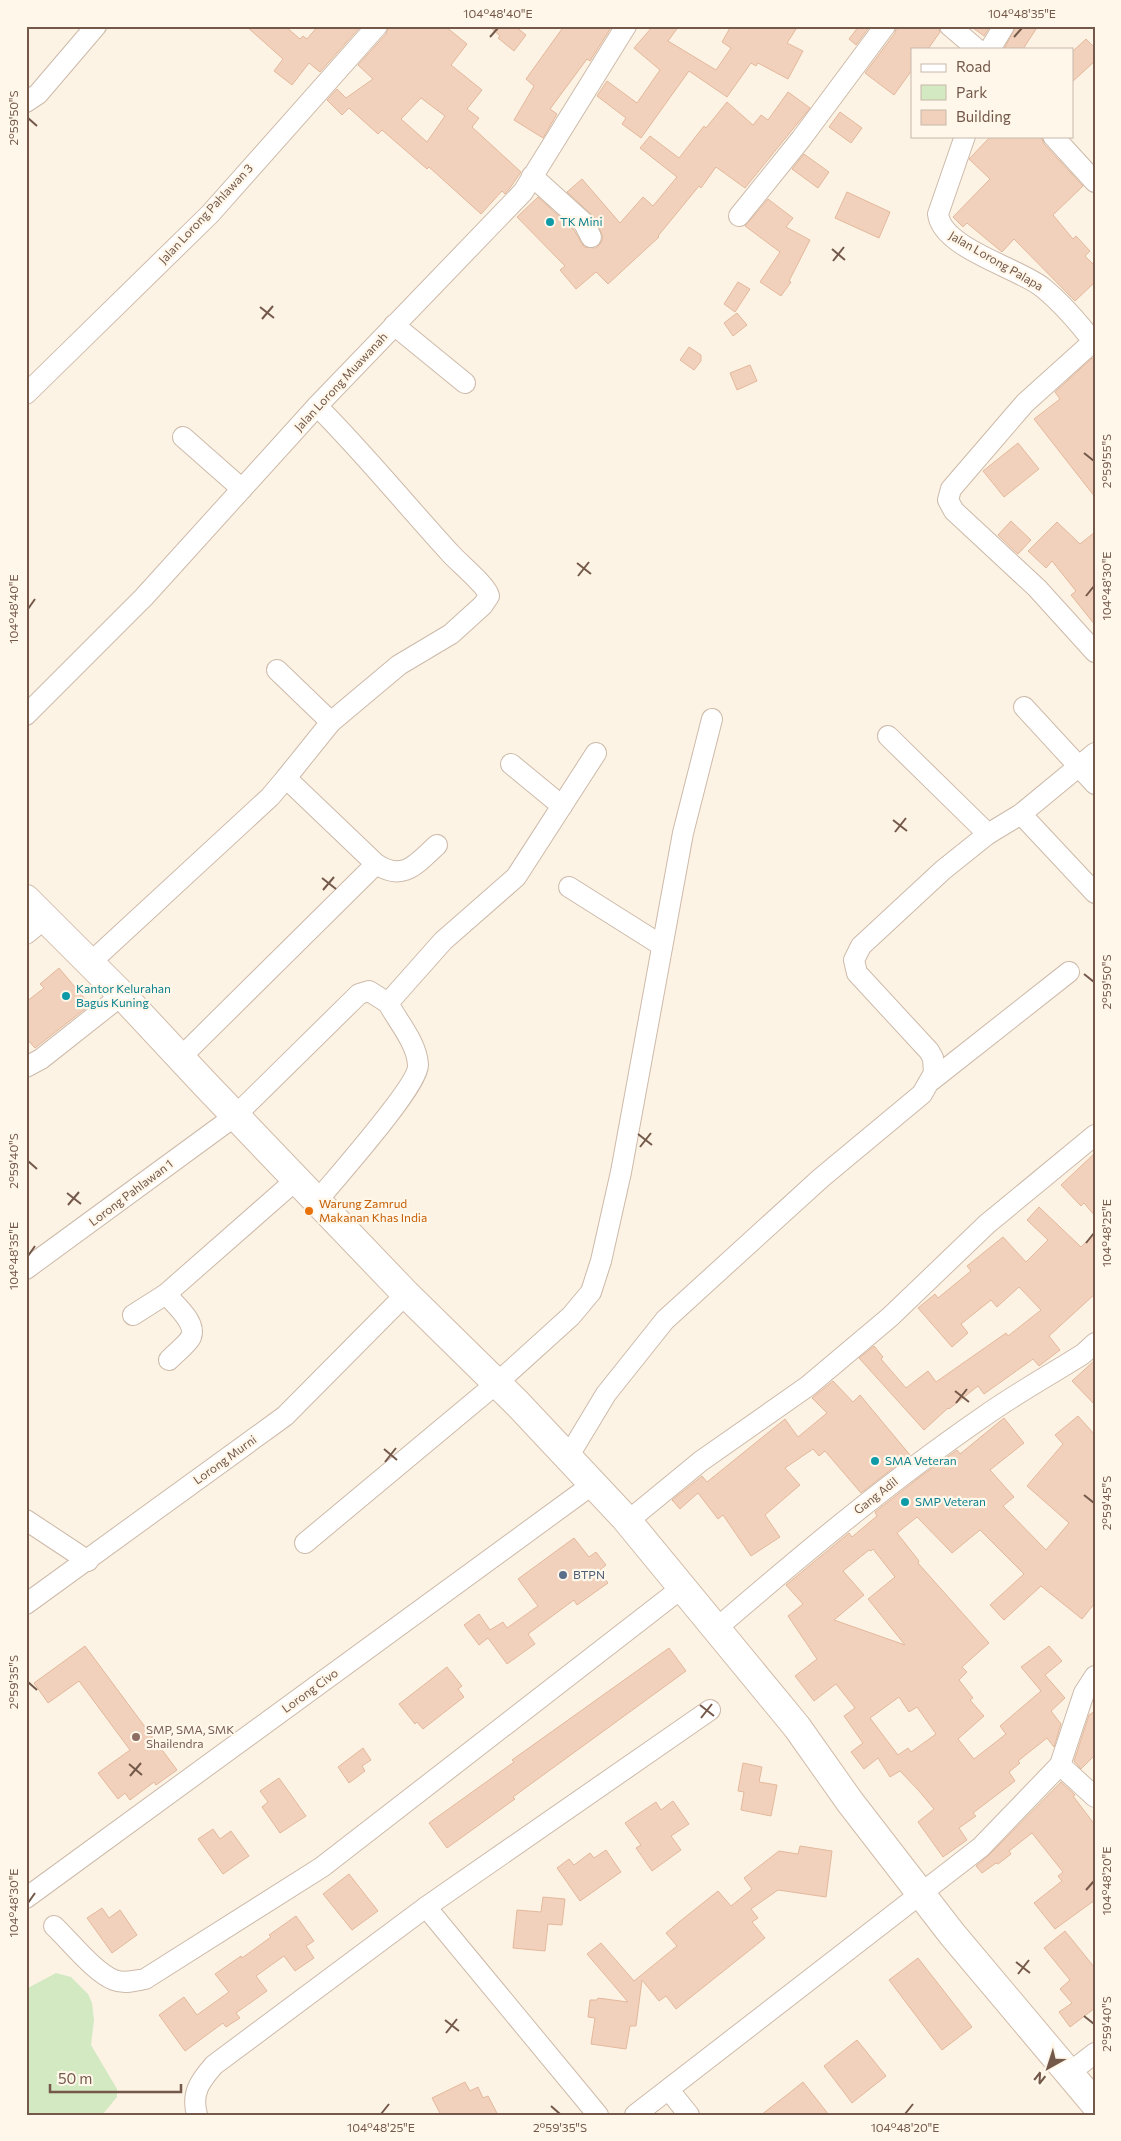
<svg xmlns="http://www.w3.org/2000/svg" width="1121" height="2141" font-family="Commissioner,sans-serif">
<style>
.green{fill:#d2e9c2}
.building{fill:#f1d1bb;stroke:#e4b89c;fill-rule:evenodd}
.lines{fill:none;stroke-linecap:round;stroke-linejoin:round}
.street-casing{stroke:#cdbaaa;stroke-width:22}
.secondary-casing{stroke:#d2bcaa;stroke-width:30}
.street{stroke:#fff;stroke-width:20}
.secondary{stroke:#fff;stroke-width:28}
.ticks{fill:none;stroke:#74594a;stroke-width:2}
.culture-dot{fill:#0f9aa8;stroke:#fff7ea;stroke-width:2}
.food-dot{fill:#e8710a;stroke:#fff7ea;stroke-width:2}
.service-dot{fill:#5c6f8a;stroke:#fff7ea;stroke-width:2}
.education-dot{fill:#8d6e63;stroke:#fff7ea;stroke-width:2}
.labels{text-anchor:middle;stroke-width:4.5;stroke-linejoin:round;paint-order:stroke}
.street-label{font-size:12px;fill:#74594a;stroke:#fff7ea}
.culture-label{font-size:12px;fill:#0d838f;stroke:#fff7ea;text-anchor:start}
.food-label{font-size:12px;fill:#c56008;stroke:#fff7ea;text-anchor:start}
.service-label{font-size:12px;fill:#4e5e75;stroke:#fff7ea;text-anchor:start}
.education-label{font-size:12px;fill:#785e54;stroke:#fff7ea;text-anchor:start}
.neatline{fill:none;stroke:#74594a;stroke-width:2}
.ticks-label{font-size:12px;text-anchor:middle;fill:#74594a}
</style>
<rect width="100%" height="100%" fill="#fcf3e4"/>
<!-- green -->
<polygon class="green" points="56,1973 71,1977 88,1994 92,2003 94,2020 91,2045 117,2089 117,2097 102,2115 26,2115 26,1989"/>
<!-- building -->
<g class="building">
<polygon points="246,26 285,26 300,39 303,36 307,39 318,26 361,26 320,72 309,63 292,85 274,71 283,59"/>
<path d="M389 26H445L467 44 451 65 482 90 467 109 479 118 472 127 521 172 510 188 505 194 502 191 481 214 429 167 427 169 382 130 378 134 349 108 342 115 327 100 337 89 346 98 373 79 358 65 386 34ZM421 98 445 116 427 142 401 119Z"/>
<polygon points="489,26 515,26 526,35 514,51 498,38 500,36"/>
<polygon points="564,26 612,26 590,61 587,59 550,109 557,114 543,138 514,120 534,86 526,79"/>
<polygon points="653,26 679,26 668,41 716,70 731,48 722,42 731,26 798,26 787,43 803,51 788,79 758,63 756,66 751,63 727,97 689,71 641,138 622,124 626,118 597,96 607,81 637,103 660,70 634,48"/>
<polygon points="859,26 870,26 856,45 849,39"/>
<polygon points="897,26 938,26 940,32 928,49 912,49 912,70 894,95 865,73 895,33"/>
<polygon points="970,26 990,26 984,36"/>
<polygon points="1016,26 1038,26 1023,49 1004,49"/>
<polygon points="1086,39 1095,48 1095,61 1072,82 1072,52"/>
<polygon points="788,92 810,108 745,188 716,167 701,188 699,186 658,236 659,237 608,284 596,272 576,289 560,270 565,266 517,217 538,197 574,230 584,247 596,248 601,243 603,237 595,218 567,192 582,179 620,223 643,197 653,206 677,177 640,148 650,136 679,158 704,126 706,128 727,102 753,125 761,115 768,120"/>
<polygon points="840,112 862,128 851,143 829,127"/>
<polygon points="991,136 1041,136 1044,144 1083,186 1053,215 1073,239 1076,236 1090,251 1085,256 1095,266 1095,282 1075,301 1014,239 1002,252 967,223 963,227 953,217 990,179 969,159"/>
<polygon points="804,154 829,172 818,188 792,169"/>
<polygon points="847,192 890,212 879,238 835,218"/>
<polygon points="768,199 793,218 786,227 810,240 789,281 791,282 781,296 760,282 780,252 745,226"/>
<polygon points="738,282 750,289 735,312 724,304"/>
<polygon points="737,313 747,325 733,336 724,323"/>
<polygon points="689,347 701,355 701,361 694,370 680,360"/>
<polygon points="1092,358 1095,361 1095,497 1034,419 1060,399 1055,392"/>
<polygon points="750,365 757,381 737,390 730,373"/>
<polygon points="1018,443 1039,469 1004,497 983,471"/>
<polygon points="1011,521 1031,540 1018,554 998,535"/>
<polygon points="1057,522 1080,544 1095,532 1095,625 1071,595 1076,591 1052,561 1046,568 1028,551"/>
<polygon points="59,968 90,1005 35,1048 26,1038 26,1002 44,988 40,984"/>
<polygon points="1095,1153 1095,1216 1084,1203 1081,1206 1061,1185"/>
<polygon points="1039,1207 1081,1247 1095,1233 1095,1294 1049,1336 1060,1350 1039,1366 1033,1359 984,1394 978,1386 949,1409 948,1408 924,1430 859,1358 874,1346 883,1357 881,1359 906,1388 928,1371 936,1382 1006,1333 1008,1336 1041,1310 1019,1287 997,1307 991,1300 961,1324 968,1333 952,1347 918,1308 935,1294 938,1298 971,1271 967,1266 1003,1237 1026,1262 1048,1240 1027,1220"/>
<polygon points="1095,1360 1095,1405 1072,1381"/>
<polygon points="833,1381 853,1402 860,1395 910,1455 861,1493 825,1451 819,1456 813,1449 785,1468 800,1485 765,1515 780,1537 751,1556 723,1515 718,1519 698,1493 680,1509 672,1500 702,1476 707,1482 785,1419 798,1437 827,1413 812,1398"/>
<path d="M1078 1416 1095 1435V1603L1082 1619 1041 1586 1004 1620 990 1605 1024 1574 980 1530 952 1553 917 1517 897 1533 919 1561 918 1563 989 1643 962 1667 967 1672 959 1680 973 1698 970 1700 984 1716 958 1739 974 1759 1006 1734 1000 1726 1041 1691 1021 1667 1049 1646 1062 1661 1045 1675 1065 1698 1051 1711 1061 1724 1054 1747 1047 1738 1018 1761 1020 1763 1009 1772 1015 1781 973 1813 976 1816 959 1828 967 1840 943 1857 918 1822 934 1809 919 1791 900 1771 890 1777 878 1758 864 1769 851 1752 863 1743 844 1716 855 1708 836 1684 814 1701 795 1676 817 1659 788 1616 803 1604 786 1585 849 1533 852 1537 877 1516 875 1512 921 1476 957 1450 960 1454 1004 1418 1024 1443 990 1470 1014 1497 1003 1506 1046 1550 1069 1523 1027 1486 1063 1444 1055 1435ZM873 1549 895 1577 868 1599 905 1645 834 1620 864 1595 843 1571 869 1550 871 1551ZM899 1697 909 1712 917 1707 936 1734 911 1752 908 1748 898 1755 870 1718Z"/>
<polygon points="574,1538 589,1557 596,1552 606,1565 599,1571 608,1583 577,1605 574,1600 528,1634 535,1644 507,1664 488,1638 479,1645 464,1625 479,1614 490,1630 503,1622 507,1628 538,1606 518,1579"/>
<polygon points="85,1646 177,1770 156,1785 154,1782 130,1800 125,1793 118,1799 98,1773 130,1750 79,1681 48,1703 34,1683"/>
<polygon points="669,1648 686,1671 513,1797 515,1799 447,1848 429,1823 514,1762 512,1760"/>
<polygon points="447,1667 462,1686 458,1689 464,1697 423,1729 417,1722 415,1724 399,1704"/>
<polygon points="1095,1711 1095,1755 1081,1769 1074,1761 1089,1715"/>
<polygon points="363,1748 371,1760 362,1766 365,1771 349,1783 338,1767"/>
<polygon points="743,1763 762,1767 759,1782 777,1785 771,1816 741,1810 744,1792 738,1791"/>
<polygon points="279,1778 306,1816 280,1833 262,1807 268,1802 260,1791"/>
<polygon points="1061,1782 1075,1795 1073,1796 1095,1825 1095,1900 1055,1929 1034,1903 1062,1881 1058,1876 1063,1872 1032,1833 1009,1851 1011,1854 998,1864 996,1863 982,1873 976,1866 989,1855"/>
<polygon points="673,1801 689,1824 671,1836 681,1850 652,1871 636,1848 641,1845 625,1823 656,1802 661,1810"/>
<polygon points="213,1829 220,1839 231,1831 249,1856 223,1874 198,1839"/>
<polygon points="800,1846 832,1851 826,1897 778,1890 751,1909 758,1918 752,1922 765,1938 676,2009 666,1996 659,2001 642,1980 636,2026 630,2026 626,2049 591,2044 595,2018 588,2017 590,2000 597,2000 598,1998 628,2002 587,1954 601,1943 634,1981 677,1946 666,1933 679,1922 718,1891 731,1906 752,1889 744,1878 779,1851 798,1854"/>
<polygon points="606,1850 621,1872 580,1901 557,1868 569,1859 574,1865 590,1853 594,1858"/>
<polygon points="349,1874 378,1911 352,1930 323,1894"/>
<polygon points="543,1897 565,1899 562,1925 548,1924 545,1951 513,1948 517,1910 541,1912"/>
<polygon points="102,1908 109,1918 120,1910 137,1935 112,1953 87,1918"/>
<polygon points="296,1916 314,1941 306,1946 314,1958 295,1971 284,1956 256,1976 267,1991 236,2013 240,2018 226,2027 223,2023 185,2051 159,2015 184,1997 197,2015 229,1992 215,1974 241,1956 242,1958 271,1937 269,1935"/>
<polygon points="1065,1931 1095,1968 1095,2008 1070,2027 1059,2012 1072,2003 1060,1989 1070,1980 1044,1948"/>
<polygon points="918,1958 972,2027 942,2050 889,1980"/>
<polygon points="857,2040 886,2076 852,2103 824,2066"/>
<polygon points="465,2082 470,2091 478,2087 483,2098 488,2096 498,2115 441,2115 432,2098"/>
<polygon points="803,2082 829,2115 761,2115 788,2094"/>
</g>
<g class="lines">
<!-- street casing -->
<g class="street-casing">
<g id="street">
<polyline points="950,26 977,49"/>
<polyline points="990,49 1004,26"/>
<polyline points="26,102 38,94 96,26"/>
<path d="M965 136 938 214C942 248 1016 267 1042 287 1063 304 1079 323 1095 344"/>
<polyline points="1053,136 1095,182"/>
<polyline points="532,176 584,223 591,237"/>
<polyline points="739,216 801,139 885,26"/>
<polyline points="394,325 465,383"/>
<polyline points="1095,340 1025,403 951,489 948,500 954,511 1037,588 1095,652"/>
<polyline points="26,394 210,214 377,26"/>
<polyline points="183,437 242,489"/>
<polyline points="277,670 331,722"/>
<polyline points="1024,707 1095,784"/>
<polyline points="26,715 144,597 317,406 523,192 626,26"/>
<polyline points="888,736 988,834"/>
<polyline points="511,764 562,806"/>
<path d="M286 778 331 722 399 665 451 634 483 605 489 596C487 586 459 563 451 554 406 505 364 453 317 406"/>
<polyline points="1021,814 1095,893"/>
<polyline points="569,887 661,945"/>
<polyline points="26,934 46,918"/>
<path d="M90 963 270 797 286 778 376 864C404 882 416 864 437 845"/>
<polyline points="180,1058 376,864"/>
<polyline points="26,1067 41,1059 122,995"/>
<polyline points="932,1080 1069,972"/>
<path d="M318 1200C335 1179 419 1085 418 1065 417 1043 398 1022 388 1003"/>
<polyline points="26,1269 235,1116 359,994 369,991 388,1003 443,941 516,877 596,753"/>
<path d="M166 1294C174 1304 197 1322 191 1337 187 1345 175 1353 169 1360"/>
<polyline points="133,1315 166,1294 297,1179"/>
<polyline points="568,1457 606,1394 665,1320 821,1178 922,1094 934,1073 933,1058 929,1051 857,973 854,960 861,946 943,870 988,834 1021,814 1095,753"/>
<polyline points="26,1520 88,1561"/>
<polyline points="628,1521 701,1461 808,1386 890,1317 987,1224 1095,1135"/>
<polyline points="305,1543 497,1383 571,1316 591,1292 601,1261 621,1172 683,833 712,719"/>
<polyline points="26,1604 285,1416 406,1294"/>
<path d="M717 1628C803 1554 890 1481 983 1417 1015 1394 1050 1375 1083 1354L1095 1343"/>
<polyline points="1060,1765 1095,1797"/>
<polyline points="26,1898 593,1484"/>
<polyline points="426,1907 598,2115"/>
<path d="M54 1926C70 1941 94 1972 114 1980 124 1984 134 1981 145 1979L322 1867 683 1587"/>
<polyline points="1069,2073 1095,2053"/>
<polyline points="669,2090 689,2115"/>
<path d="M197 2115C191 2093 200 2081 214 2065L426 1907 710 1710"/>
<polyline points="635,2115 981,1847 1060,1765 1084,1693 1095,1676"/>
</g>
</g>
<!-- secondary casing -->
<g class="secondary-casing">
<polyline id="secondary" points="26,899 122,995 205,1084 406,1294 518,1404 625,1518 797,1727 850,1802 952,1934 1095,2104"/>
</g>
<!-- street -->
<use href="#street" class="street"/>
<!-- secondary -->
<use href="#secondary" class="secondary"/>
</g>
<!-- ticks -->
<path class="ticks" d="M490 37 498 28M1014 37 1022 28M28 118 37 126M832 249 845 260M833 261 844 247M260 307 274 318M262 319 273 306M1084 453 1094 461M577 563 591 574M578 576 589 562M1086 596 1094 586M28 609 35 599M893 820 907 831M895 832 906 818M322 878 336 889M323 890 334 877M1084 974 1094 982M638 1134 652 1145M640 1147 651 1133M28 1161 37 1169M67 1193 81 1204M68 1205 79 1192M1086 1243 1094 1233M28 1256 35 1246M955 1391 969 1402M956 1403 967 1389M384 1449 397 1460M385 1462 396 1448M1084 1495 1094 1503M28 1682 37 1690M700 1705 714 1716M701 1718 712 1704M129 1764 142 1775M130 1776 141 1763M1086 1890 1094 1881M28 1903 35 1893M1016 1962 1030 1973M1018 1974 1029 1960M1084 2016 1094 2024M445 2020 459 2031M446 2033 457 2019M551 2106 560 2114M381 2114 389 2104M905 2114 913 2104"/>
<!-- markers -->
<g class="culture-dot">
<circle cx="550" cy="222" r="5"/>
<circle cx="66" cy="996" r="5"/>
<circle cx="875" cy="1461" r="5"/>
<circle cx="905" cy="1502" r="5"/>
</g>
<circle class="food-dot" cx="309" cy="1211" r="5"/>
<circle class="service-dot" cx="563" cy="1575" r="5"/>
<circle class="education-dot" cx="136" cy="1737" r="5"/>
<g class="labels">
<!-- street labels -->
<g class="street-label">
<text transform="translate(206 214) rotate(-47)" y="4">Jalan Lorong Pahlawan 3</text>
<text transform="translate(996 261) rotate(30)" y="4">Jalan Lorong Palapa</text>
<text transform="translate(341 382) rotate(-47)" y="4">Jalan Lorong Muawanah</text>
<text transform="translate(131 1193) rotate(-37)" y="4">Lorong Pahlawan 1</text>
<text transform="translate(225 1460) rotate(-36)" y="4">Lorong Murni</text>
<text transform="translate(876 1496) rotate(-38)" y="4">Gang Adil</text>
<text transform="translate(310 1691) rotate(-36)" y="4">Lorong Civo</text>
</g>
<!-- culture labels -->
<g class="culture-label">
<text x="560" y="226">TK Mini</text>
<text x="76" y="993">Kantor Kelurahan<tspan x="76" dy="14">Bagus Kuning</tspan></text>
<text x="885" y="1465">SMA Veteran</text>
<text x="915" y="1506">SMP Veteran</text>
</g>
<!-- food labels -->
<g class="food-label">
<text x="319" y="1208">Warung Zamrud<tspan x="319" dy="14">Makanan Khas India</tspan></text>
</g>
<!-- service labels -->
<g class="service-label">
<text x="573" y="1579">BTPN</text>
</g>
<!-- education labels -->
<g class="education-label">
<text x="146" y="1734">SMP, SMA, SMK<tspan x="146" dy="14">Shailendra</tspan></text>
</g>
</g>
<!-- border -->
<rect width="1121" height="2141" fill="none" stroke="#fff7ea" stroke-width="55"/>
<!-- legend -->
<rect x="911" y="48" width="162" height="90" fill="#fff7ea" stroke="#c7b8aa"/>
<rect x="921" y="64" width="25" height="8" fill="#ffffff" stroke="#c7b8aa"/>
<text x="956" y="72" font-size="15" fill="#74594a">Road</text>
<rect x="921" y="85" width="25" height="15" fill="#d2e9c2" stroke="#c7b8aa"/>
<text x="956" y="98" font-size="15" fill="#74594a">Park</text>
<rect x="921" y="110" width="25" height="15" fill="#f1d1bb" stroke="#c7b8aa"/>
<text x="956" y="122" font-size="15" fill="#74594a">Building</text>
<!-- north arrow -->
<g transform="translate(1048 2068) rotate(219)" stroke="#fff7ea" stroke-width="4" paint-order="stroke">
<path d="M0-4L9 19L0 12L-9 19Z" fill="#74594a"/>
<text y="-8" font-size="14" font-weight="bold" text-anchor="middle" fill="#74594a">N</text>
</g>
<!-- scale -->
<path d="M50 2084v8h131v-8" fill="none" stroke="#74594a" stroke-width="2.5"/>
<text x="58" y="2084" font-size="15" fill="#74594a" stroke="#fff7ea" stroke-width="4" paint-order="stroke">50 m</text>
<rect x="28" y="28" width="1066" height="2086" class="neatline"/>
<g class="ticks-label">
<text x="498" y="18">104°48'40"E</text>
<text x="1022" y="18">104°48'35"E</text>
<text transform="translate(14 118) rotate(-90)" y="4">2°59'50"S</text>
<text transform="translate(1107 461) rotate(-90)" y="4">2°59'55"S</text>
<text transform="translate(1107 586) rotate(-90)" y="4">104°48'30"E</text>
<text transform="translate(14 609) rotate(-90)" y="4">104°48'40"E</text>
<text transform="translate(1107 982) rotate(-90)" y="4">2°59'50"S</text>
<text transform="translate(14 1161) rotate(-90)" y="4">2°59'40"S</text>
<text transform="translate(1107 1233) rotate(-90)" y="4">104°48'25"E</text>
<text transform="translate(14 1256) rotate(-90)" y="4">104°48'35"E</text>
<text transform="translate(1107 1503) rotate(-90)" y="4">2°59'45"S</text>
<text transform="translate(14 1682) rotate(-90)" y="4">2°59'35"S</text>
<text transform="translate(1107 1881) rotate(-90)" y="4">104°48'20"E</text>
<text transform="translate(14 1903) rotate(-90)" y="4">104°48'30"E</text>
<text transform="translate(1107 2024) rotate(-90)" y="4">2°59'40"S</text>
<text x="381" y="2132">104°48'25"E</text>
<text x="560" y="2132">2°59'35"S</text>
<text x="905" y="2132">104°48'20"E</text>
</g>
</svg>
